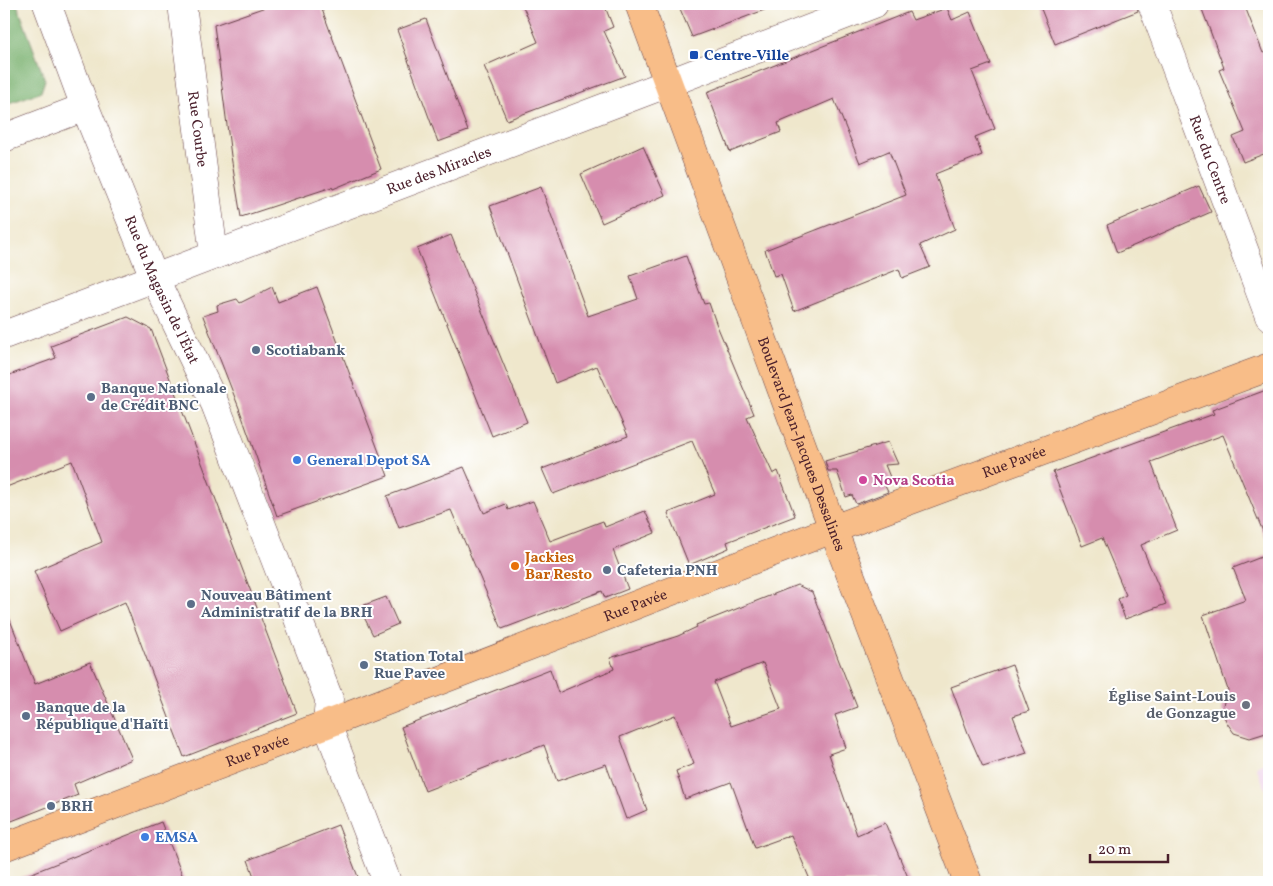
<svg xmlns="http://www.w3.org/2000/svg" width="1273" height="886" font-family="Vollkorn,serif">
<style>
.built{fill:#edd0e8}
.forest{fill:#79b16e;stroke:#62684c}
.building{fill:#d68dae;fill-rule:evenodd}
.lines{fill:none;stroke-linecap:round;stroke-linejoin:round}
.minor-casing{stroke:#633d43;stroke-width:29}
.major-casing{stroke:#633d43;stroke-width:29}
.minor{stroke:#fff;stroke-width:28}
.major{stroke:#f8bd88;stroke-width:28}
.transit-dot{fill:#1a4fb4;stroke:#fff;stroke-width:2}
.service-dot{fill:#5c6f8a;stroke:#fff;stroke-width:2}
.shop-dot{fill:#3f7fe0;stroke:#fff;stroke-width:2}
.hotel-dot{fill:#d1479c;stroke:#fff;stroke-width:2}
.food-dot{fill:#e8710a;stroke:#fff;stroke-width:2}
.worship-dot{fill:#6b7280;stroke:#fff;stroke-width:2}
.labels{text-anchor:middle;stroke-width:4;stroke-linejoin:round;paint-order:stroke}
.transit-label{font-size:15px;font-weight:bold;fill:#164399;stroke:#fff;text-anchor:start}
.street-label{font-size:15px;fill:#4a1f2b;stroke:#fff}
.service-label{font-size:15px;font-weight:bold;fill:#4e5e75;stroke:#fff;text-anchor:start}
.shop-label{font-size:15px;font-weight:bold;fill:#366cbe;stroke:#fff;text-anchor:start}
.hotel-label{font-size:15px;font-weight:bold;fill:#b23c85;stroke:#fff;text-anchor:start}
.food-label{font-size:15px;font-weight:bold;fill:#c56008;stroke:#fff;text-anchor:start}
.worship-label{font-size:15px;font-weight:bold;fill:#5b616d;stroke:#fff;text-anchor:end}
</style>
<rect width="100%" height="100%" fill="#fff"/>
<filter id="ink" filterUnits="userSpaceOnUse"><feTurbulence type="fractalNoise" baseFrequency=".02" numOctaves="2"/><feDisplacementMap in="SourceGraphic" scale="10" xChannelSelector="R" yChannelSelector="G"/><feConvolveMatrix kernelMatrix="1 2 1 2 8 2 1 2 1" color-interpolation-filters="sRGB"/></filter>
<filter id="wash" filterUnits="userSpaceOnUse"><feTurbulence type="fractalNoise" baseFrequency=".0096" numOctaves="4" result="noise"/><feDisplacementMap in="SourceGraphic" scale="20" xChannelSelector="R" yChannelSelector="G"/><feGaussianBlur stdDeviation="1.12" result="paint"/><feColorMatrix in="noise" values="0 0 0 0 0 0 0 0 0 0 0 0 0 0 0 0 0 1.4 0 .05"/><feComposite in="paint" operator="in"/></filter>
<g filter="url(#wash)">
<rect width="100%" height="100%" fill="#efe7cc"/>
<!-- built -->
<polygon class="built" points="1269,761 1269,797 1256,767"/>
<!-- forest -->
<polygon class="forest" points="4,4 17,4 45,80 41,92 4,105"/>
<g id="blocks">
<!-- building -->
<g class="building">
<polygon points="274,4 320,4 381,169 333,189 332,187 241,217 231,156 214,25"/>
<polygon points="522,4 604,4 613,27 604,31 625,76 507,120 484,66 538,42"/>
<polygon points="678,4 775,4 775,6 692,37"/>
<polygon points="1039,4 1137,4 1138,11 1055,44"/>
<polygon points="1200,4 1244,4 1263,53 1269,51 1269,152 1243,162 1233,137 1245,132 1219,70 1224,68"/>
<polygon points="947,8 952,20 970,12 991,64 972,71 995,129 975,137 982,155 935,174 955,229 920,245 930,267 902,278 899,269 794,311 781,274 774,276 765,250 906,195 889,151 860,163 834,99 778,123 781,132 730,152 707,92 909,12 913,20"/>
<polygon points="426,19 468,131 438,142 397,30"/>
<polygon points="643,146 665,195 602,223 581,174"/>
<polygon points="1199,186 1211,212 1117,253 1107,225"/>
<polygon points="541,187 588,316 638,299 630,276 686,256 704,304 709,303 716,323 754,414 747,417 773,474 778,471 795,516 727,542 729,548 689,565 668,513 715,494 692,441 553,494 542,469 628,436 597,366 555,383 490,206"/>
<polygon points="451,235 527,422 492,436 417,249"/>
<polygon points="272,287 278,302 317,287 388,476 277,516 239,408 203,316 218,311 217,305 237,299 240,303"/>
<polygon points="128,317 151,329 297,713 184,757 125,602 60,631 34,571 102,542 72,461 4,488 4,377 56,358 51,346"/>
<polygon points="1269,389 1269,546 1223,435 1151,462 1177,530 1141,545 1166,604 1125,619 1118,599 1126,595 1102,538 1082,546 1053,472 1214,414 1212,410"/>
<polygon points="888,442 898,464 885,465 892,482 885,486 888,492 856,504 852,495 846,497 837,471 828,471 825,461"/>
<polygon points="464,467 484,513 506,504 508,510 533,501 550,541 603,521 605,527 645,511 655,533 613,550 628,589 605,598 602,591 502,629 451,510 399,528 387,496"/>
<polygon points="1269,554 1269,732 1250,738 1234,733 1227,723 1223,714 1222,708 1228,690 1203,615 1246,600 1233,568"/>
<path d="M797 585 812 592 857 707 835 715 846 748 829 754 857 835 885 823 910 882H811L791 835 755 848 731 782 685 799 676 771 694 764 675 715 620 737 647 810 626 819 606 764 557 781 544 745 425 791 401 727 550 669 558 693 614 669 610 658 678 636 697 627 696 625ZM763 663 781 709 731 726 714 682Z"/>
<polygon points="386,597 398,624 373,635 359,607"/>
<polygon points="4,607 5,607 35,684 90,662 132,759 74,784 78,795 4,824"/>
<polygon points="1012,665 1029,711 1013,716 1027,753 983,767 968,733 951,687"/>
<polygon points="161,822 185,882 12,882 12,881"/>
<polygon points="338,825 360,882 256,882 248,860"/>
</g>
</g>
</g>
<g filter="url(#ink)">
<use href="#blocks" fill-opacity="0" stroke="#633d43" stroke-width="1"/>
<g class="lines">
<!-- minor casing -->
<g class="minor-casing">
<g id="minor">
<path id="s1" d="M47 4 85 107 154 277 215 404 329 699 327 724 387 882"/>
<path id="s2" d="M182 4 214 255"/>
<path id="s3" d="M1152 4 1269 316"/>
<polyline points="4,138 85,107"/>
<path id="s4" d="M4 335 669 83 874 4"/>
</g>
</g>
<!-- major casing -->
<g class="major-casing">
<g id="major">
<path id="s5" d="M639 4 833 529 968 882"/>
<path id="s6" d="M4 847 327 724 833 529 1269 367"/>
</g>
</g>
<!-- minor -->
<use href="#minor" class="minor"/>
<!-- major -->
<use href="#major" class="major"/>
</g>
</g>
<!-- markers -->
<rect class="transit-dot" x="689" y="50" width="10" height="10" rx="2.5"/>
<g class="service-dot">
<circle cx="256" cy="350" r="5"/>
<circle cx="91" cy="397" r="5"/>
<circle cx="607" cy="570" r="5"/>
<circle cx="191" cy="604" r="5"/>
<circle cx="364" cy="665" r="5"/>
<circle cx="26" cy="716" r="5"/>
<circle cx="51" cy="806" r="5"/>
</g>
<g class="shop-dot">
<circle cx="297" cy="460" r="5"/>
<circle cx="145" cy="837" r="5"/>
</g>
<circle class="hotel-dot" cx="863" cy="480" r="5"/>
<circle class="food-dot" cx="515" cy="566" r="5"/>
<circle class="worship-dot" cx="1246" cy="705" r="5"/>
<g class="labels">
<!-- transit labels -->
<g class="transit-label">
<text x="704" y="60">Centre-Ville</text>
</g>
<!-- street labels -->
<g class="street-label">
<text dy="5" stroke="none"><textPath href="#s2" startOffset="126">Rue Courbe</textPath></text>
<text dy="5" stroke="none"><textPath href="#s3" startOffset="166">Rue du Centre</textPath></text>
<text dy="5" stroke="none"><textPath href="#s4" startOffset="465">Rue des Miracles</textPath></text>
<text dy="5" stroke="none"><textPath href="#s1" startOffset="308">Rue du Magasin de l'État</textPath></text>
<text dy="5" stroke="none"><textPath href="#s5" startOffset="469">Boulevard Jean-Jacques Dessalines</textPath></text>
<text dy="5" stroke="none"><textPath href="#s6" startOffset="1081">Rue Pavée</textPath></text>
<text dy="5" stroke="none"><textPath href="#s6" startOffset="676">Rue Pavée</textPath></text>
<text dy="5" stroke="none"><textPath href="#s6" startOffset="271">Rue Pavée</textPath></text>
</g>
<!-- service labels -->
<g class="service-label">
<text x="266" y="355">Scotiabank</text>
<text x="101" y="393">Banque Nationale<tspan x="101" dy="17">de Crédit BNC</tspan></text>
<text x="617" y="575">Cafeteria PNH</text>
<text x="201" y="600">Nouveau Bâtiment<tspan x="201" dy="17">Administratif de la BRH</tspan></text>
<text x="374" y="661">Station Total<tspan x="374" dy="17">Rue Pavee</tspan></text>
<text x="36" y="712">Banque de la<tspan x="36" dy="17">République d'Haïti</tspan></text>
<text x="61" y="811">BRH</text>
</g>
<!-- shop labels -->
<g class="shop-label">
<text x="307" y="465">General Depot SA</text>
<text x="155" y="842">EMSA</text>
</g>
<!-- hotel labels -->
<g class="hotel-label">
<text x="873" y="485">Nova Scotia</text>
</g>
<!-- food labels -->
<g class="food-label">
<text x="525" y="562">Jackies<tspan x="525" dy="17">Bar Resto</tspan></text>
</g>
<!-- worship labels -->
<g class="worship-label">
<text x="1236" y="701">Église Saint-Louis<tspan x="1236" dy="17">de Gonzague</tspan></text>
</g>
</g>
<!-- margin -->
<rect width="1273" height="886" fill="none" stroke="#fff" stroke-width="20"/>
<!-- scale -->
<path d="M1090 854v8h78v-8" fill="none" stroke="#4a1f2b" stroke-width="2.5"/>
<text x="1098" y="854" font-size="15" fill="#4a1f2b" stroke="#ffffff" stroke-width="4" paint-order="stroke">20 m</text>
</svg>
